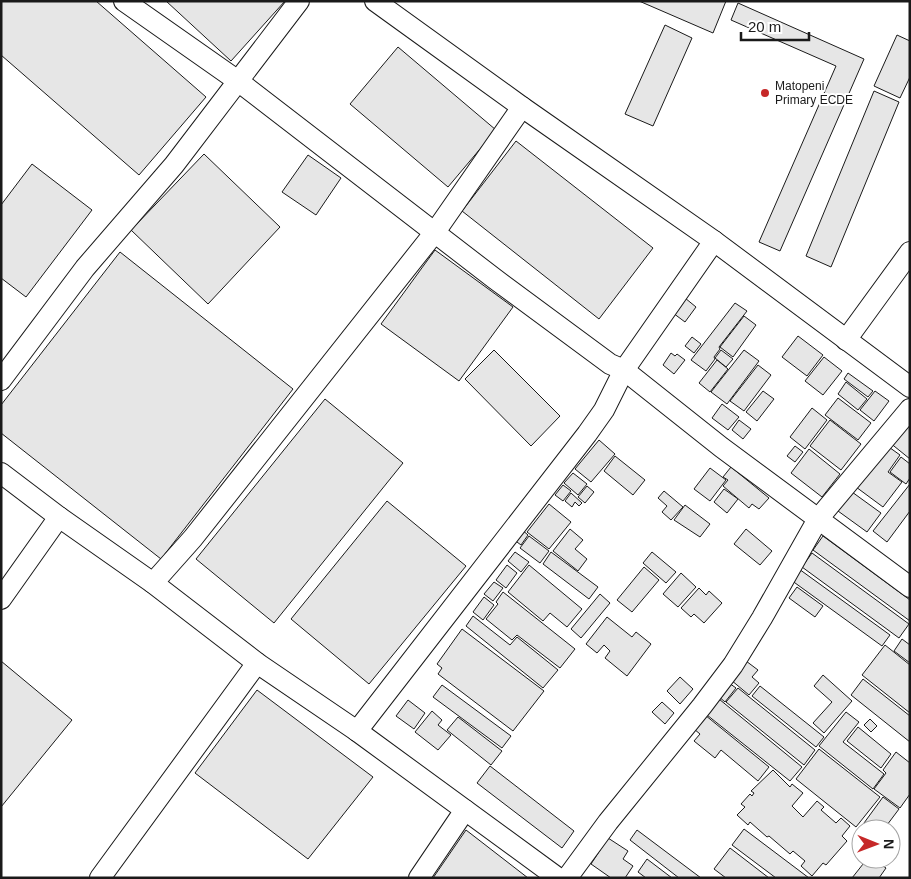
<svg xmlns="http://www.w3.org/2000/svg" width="911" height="879" font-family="Helvetica,sans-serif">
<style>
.building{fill:#e6e6e6;stroke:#1a1a1a}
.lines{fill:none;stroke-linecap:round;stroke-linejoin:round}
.minor-casing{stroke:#1a1a1a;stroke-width:22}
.minor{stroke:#fff;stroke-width:20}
.poi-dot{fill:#c62828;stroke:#fff;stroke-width:2}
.labels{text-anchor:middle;stroke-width:4;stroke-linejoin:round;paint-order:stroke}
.poi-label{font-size:12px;fill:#1a1a1a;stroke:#fff;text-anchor:start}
</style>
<rect width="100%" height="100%" fill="#fff"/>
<!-- building -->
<g class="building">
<polygon points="1,1 96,1 206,97 139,175 1,55"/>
<polygon points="166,1 285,1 231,61"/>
<polygon points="639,1 726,1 713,33"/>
<polygon points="738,3 864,59 780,251 759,242 836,66 731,20"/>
<polygon points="665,25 692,38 653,126 625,114"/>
<polygon points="897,35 910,41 910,77 900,98 874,86"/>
<polygon points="398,47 496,130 448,187 350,104"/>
<polygon points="874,91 899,102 831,267 806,256"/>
<polygon points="516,141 653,248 599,319 462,211"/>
<polygon points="204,154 280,227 208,304 131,230"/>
<polygon points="308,155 341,178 316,215 282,192"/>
<polygon points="32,164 92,210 26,297 1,278 1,205"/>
<polygon points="435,250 513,307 459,381 381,324"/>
<polygon points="120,252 293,389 161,559 1,433 1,405"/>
<polygon points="685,298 696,307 685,322 673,313"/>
<polygon points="735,303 747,311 719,347 720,349 714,357 715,359 706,371 691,360"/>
<polygon points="744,316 756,325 733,357 720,347"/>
<polygon points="798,336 823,355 807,376 782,357"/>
<polygon points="692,337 701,344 694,353 685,346"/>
<polygon points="494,350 560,416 531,446 465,379"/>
<polygon points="721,350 733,359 726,367 715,358"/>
<polygon points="744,350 759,361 727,404 711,392"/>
<polygon points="671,353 675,356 677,354 685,360 674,374 663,365"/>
<polygon points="824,357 842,371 823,395 805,381"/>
<polygon points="717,360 728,369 710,392 699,383"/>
<polygon points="758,365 771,375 744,411 730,401"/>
<polygon points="848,373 873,391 868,397 844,379"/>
<polygon points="846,382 867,399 858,410 838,394"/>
<polygon points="763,391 774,399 757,421 746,412"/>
<polygon points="875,391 889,401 874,421 860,410"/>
<polygon points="838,398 871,423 858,440 825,415"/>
<polygon points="325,399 403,463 274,623 196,559"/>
<polygon points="722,404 739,417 728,430 712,418"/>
<polygon points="812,408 827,420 805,449 790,437"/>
<polygon points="739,420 751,429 743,439 732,430"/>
<polygon points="830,420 861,444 841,470 810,446"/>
<polygon points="910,421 910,459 889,442"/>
<polygon points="599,440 615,454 591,482 575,469"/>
<polygon points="886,445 900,455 888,472 902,482 883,507 856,487"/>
<polygon points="795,446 803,452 795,462 787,456"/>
<polygon points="809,449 840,474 822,497 791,473"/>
<polygon points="615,456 645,480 633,495 604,471"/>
<polygon points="901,457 910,464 910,478 906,484 890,472"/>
<polygon points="731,467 769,498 759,509 752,504 749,508 723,486 728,480 723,477"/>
<polygon points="710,468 726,480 710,501 694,489"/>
<polygon points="573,473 587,484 578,495 564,483"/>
<polygon points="910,484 910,511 887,542 873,531"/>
<polygon points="563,485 571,491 563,501 555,495"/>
<polygon points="587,486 594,492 585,503 578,497"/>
<polygon points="724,489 738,499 727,513 714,502"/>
<polygon points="664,491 683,507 671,520 662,512 667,506 658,498"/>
<polygon points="852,492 881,513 867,532 838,511"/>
<polygon points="571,493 582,503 579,506 575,502 572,507 565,501"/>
<polygon points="387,501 466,566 369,684 291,619"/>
<polygon points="549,504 571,522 549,549 527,532"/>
<polygon points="685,505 710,524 700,537 674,520"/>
<polygon points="521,529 528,535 521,545 513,539"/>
<polygon points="570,529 583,540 575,549 587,559 578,571 553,551"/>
<polygon points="746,529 772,551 760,565 734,544"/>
<polygon points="529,536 549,551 540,563 520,548"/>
<polygon points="823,536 910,600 910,621 813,550"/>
<polygon points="515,552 529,562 521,572 508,561"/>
<polygon points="551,552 598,587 589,599 543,564"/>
<polygon points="652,552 676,572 666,583 643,563"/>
<polygon points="812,553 909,624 899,638 802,567"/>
<polygon points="507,565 517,573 506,588 496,580"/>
<polygon points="529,565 582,609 567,627 550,613 543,621 508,592"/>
<polygon points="644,567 659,580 632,612 617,600"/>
<polygon points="799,569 890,635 882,646 791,580"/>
<polygon points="681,573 696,587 678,607 663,594"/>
<polygon points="494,582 503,588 493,601 484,594"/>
<polygon points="797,587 823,606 815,617 789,598"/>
<polygon points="699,588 706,595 709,591 722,603 704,623 694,614 691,617 681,608"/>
<polygon points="503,592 575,649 560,668 517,635 512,640 486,619 498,604 496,602"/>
<polygon points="600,594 610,603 581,638 571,629"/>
<polygon points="484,597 494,605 483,620 473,612"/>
<polygon points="473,616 510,645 517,637 558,670 543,688 466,626"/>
<polygon points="607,617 632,637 636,632 651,644 627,676 605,658 610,651 604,645 597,653 586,644"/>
<polygon points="462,629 544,691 513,731 438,674 442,668 437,664"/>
<polygon points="902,639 910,645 910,663 894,651"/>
<polygon points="885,645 910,665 910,713 862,675"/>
<polygon points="1,661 72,720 1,807"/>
<polygon points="746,661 758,670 752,677 759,683 749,695 731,680"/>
<polygon points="823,675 852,701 824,733 813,723 832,702 814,686"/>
<polygon points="680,677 693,689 680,704 667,691"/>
<polygon points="863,679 910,716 910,742 851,695"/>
<polygon points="729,683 736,688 725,702 718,696"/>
<polygon points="442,685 511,736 502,748 433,697"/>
<polygon points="760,686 824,737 816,747 752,696"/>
<polygon points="738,688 815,750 804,765 726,702"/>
<polygon points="257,690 373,777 308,859 195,773"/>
<polygon points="719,699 802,767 790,781 707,715"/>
<polygon points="408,700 425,713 414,729 396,716"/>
<polygon points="662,702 674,713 665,724 652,712"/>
<polygon points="432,711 442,720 438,725 451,735 438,750 415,732"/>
<polygon points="846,712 859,722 843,742 884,774 873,789 819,746"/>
<polygon points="705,715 769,767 758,781 721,750 715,758 694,741 700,734 694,729"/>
<polygon points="458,717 502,751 491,765 447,730"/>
<polygon points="870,719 877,726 871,732 864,725"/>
<polygon points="858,727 891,754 881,768 847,741"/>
<polygon points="819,749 880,797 856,827 796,779"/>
<polygon points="896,752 910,763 910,794 900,808 874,789 886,773 883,770"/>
<polygon points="490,766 574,831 562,848 477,783"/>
<polygon points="773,770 790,787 792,784 803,793 792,806 803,817 817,801 824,807 821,810 836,823 841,818 850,826 842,836 847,841 826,865 823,863 812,876 801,866 805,861 793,851 790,854 769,836 767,837 750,822 748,825 737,815 745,807 741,804 750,794 752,796 754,793 751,791"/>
<polygon points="883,797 899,809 884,829 872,829 864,823"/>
<polygon points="744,829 809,878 776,878 732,845"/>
<polygon points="466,830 528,878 433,878"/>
<polygon points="637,830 701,878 679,878 630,840"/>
<polygon points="608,838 628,851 623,859 633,866 625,878 611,878 591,864"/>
<polygon points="730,848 769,878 726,878 714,869"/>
<polygon points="647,859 672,878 646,878 638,872"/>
<polygon points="867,859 873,859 886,868 879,878 852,878"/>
</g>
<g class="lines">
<!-- minor casing -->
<g class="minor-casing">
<g id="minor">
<polyline points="124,1 238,81 495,279 610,364 624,370 721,447 910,587"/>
<polyline points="375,1 522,107 714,241 910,387"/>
<polyline points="846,340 910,252"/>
<polyline points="1,380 85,268 174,165 299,1"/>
<polyline points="1,473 59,517 153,583 257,663 357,731 558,878"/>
<polyline points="153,583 193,538 435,232 522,107"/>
<polyline points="1,599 59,517"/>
<polyline points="357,731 587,434 604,410 624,370 714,241"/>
<polyline points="100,878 257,663"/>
<polyline points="419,878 465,810"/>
<polyline points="567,878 608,822 702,706 733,665 762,618 818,519 910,409"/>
</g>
</g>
<!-- minor -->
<use href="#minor" class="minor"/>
</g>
<!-- markers -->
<circle class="poi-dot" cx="765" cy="93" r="5"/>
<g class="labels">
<!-- poi labels -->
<g class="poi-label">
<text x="775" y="90">Matopeni<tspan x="775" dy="14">Primary ECDE</tspan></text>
</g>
</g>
<!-- border -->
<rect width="911" height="879" fill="none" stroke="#1a1a1a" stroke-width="5"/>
<!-- north arrow -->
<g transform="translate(876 844) rotate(91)"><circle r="24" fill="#ffffff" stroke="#a3a3a3"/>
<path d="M0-4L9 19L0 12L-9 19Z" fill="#c62828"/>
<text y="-8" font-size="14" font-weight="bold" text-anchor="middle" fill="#1a1a1a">N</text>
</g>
<!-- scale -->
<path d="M741 32v8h68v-8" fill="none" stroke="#1a1a1a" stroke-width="2.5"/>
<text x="748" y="32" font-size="15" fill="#1a1a1a" stroke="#ffffff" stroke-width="4" paint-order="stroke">20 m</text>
</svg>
